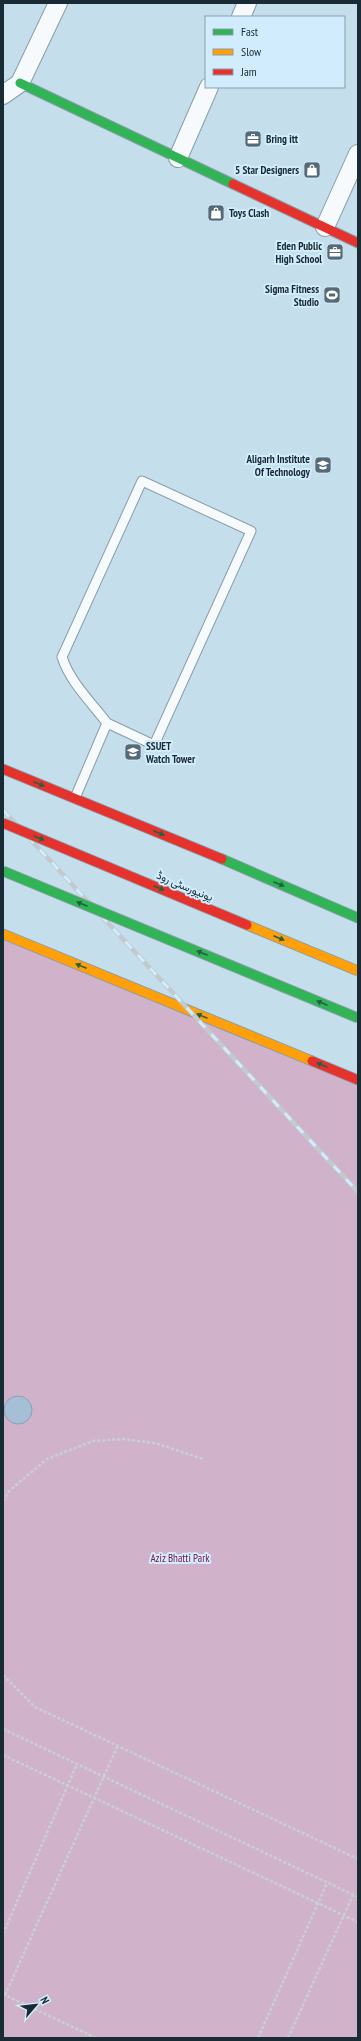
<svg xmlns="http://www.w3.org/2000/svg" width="361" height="2041" font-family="'PT Sans Narrow',Vazirmatn,sans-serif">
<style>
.green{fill:#d0b3ca}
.building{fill:#a4bfd6;stroke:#8fa0ad}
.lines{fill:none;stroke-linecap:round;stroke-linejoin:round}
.lane-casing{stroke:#899da8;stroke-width:11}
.street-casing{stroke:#899da8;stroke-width:20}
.fast-casing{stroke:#899da8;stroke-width:11}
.slow-casing{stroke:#899da8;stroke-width:11}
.jam-casing{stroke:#899da8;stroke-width:11}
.path{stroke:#c9d0d5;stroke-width:2.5;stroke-dasharray:3 2;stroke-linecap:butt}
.lane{stroke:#f6fafc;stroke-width:9}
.street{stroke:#f6fafc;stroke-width:18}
.fast{stroke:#30b455;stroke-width:9}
.slow{stroke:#ff9f0a;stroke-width:9}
.jam{stroke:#e5322d;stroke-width:9}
.rail-casing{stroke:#c2cacd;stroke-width:4.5}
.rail{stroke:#d1ecfc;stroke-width:3;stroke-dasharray:9;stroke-linecap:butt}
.fast-bridge-casing{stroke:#899da8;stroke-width:11;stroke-linecap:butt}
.slow-bridge-casing{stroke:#899da8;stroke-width:11;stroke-linecap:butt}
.jam-bridge-casing{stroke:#899da8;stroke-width:11;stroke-linecap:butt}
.fast-bridge{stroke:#30b455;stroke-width:9}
.slow-bridge{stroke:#ff9f0a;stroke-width:9}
.jam-bridge{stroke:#e5322d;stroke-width:9}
.oneway{fill:#226242}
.labels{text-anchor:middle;stroke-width:4;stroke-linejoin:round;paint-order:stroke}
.poi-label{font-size:11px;font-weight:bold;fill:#192b35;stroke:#d1ecfc;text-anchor:end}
.street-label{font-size:11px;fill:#192b35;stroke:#d1ecfc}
.park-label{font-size:11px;fill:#801750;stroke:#d1ecfc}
</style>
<rect width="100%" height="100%" fill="#c4deec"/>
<!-- green -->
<polygon class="green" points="3,932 358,1078 358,2038 3,2038"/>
<!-- building -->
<circle class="building" cx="18" cy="1410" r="14"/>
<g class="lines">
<!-- lane casing -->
<g class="lane-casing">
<path id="lane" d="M75 798 107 723C91 702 70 682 62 657L142 481 251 531 154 745 107 723"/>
</g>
<!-- street casing -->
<g class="street-casing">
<g id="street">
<polyline points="241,17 247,3"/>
<polyline points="3,95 20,83 58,3"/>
<polyline points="178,158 209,87"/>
<polyline points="325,227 358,154"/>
</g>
</g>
<!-- fast casing -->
<g class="fast-casing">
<g id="fast">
<polyline points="20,83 233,184"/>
<polyline points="222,859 358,918"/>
</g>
</g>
<!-- slow casing -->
<g class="slow-casing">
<polyline id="slow" points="3,934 312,1061"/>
</g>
<!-- jam casing -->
<g class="jam-casing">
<g id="jam">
<polyline points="233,184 358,243"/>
<polyline points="3,769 222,859"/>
<polyline points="312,1061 358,1080"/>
</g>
</g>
<!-- path -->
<g class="path">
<polyline points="3,1501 9,1491 47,1459 93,1441 123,1439 155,1443 203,1459"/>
<polyline points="3,1675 35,1707 358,1859"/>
<polyline points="3,1729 358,1897"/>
<polyline points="3,1755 358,1922"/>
<polyline points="3,1934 77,1764"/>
<polyline points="3,1994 96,2038"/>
<polyline points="5,1995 118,1745"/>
<polyline points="258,2038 327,1883"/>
<polyline points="288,2038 353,1895"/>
</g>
<!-- lane -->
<use href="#lane" class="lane"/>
<!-- street -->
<use href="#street" class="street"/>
<!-- fast -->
<use href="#fast" class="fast"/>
<!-- slow -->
<use href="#slow" class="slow"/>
<!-- jam -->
<use href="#jam" class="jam"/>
<!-- rail casing -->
<g class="rail-casing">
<polyline id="rail" points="3,810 358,1192"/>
</g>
<!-- rail -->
<use href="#rail" class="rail"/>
<!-- fast-bridge casing -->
<g class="fast-bridge-casing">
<polyline id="fast-bridge" points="3,871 358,1018"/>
</g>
<!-- slow-bridge casing -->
<g class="slow-bridge-casing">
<polyline id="slow-bridge" points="247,925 358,971"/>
</g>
<!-- jam-bridge casing -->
<g class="jam-bridge-casing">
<polyline id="jam-bridge" points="3,823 247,925"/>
</g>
<!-- fast-bridge -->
<use href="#fast-bridge" class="fast-bridge"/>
<!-- slow-bridge -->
<use href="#slow-bridge" class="slow-bridge"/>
<!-- jam-bridge -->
<use href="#jam-bridge" class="jam-bridge"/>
</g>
<!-- one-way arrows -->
<defs><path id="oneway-solid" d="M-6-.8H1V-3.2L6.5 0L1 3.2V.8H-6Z"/></defs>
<g class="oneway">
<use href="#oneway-solid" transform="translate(39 784) rotate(22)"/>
<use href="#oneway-solid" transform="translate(159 833) rotate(22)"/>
<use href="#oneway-solid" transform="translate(39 838) rotate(23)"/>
<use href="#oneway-solid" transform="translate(279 884) rotate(23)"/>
<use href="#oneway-solid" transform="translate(159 888) rotate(23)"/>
<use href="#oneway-solid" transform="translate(82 904) rotate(-157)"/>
<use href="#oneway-solid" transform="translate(279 938) rotate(23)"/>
<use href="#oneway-solid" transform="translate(202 953) rotate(-157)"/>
<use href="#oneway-solid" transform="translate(81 966) rotate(-158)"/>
<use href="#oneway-solid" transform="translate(322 1003) rotate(-157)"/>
<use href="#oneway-solid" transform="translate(202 1016) rotate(-158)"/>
<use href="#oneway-solid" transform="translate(322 1065) rotate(-158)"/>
</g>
<!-- icons -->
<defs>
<g id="office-square" transform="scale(0.9)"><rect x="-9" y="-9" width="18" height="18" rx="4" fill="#556a75" stroke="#d1ecfc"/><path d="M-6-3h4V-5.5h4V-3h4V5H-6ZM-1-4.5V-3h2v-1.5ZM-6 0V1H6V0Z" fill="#fff"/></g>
<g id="shop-square" transform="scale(0.9)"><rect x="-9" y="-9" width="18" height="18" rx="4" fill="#556a75" stroke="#d1ecfc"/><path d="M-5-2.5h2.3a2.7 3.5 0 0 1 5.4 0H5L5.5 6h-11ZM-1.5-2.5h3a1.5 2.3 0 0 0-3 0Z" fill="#fff"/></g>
<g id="stadium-square" transform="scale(0.9)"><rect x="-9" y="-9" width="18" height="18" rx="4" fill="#556a75" stroke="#d1ecfc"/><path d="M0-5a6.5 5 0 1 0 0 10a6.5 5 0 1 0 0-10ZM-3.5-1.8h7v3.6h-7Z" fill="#fff"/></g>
<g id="university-square" transform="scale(0.9)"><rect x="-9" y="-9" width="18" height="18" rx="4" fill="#556a75" stroke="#d1ecfc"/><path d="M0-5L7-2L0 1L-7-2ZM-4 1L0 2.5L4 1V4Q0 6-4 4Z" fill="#fff"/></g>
</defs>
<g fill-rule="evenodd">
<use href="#office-square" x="253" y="139"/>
<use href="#shop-square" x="312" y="170"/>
<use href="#shop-square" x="216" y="213"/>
<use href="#office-square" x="335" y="252"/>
<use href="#stadium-square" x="332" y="295"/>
<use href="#university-square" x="323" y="465"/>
<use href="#university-square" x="133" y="752"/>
</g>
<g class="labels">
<!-- poi labels -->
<g class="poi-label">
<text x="266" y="143" text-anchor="start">Bring itt</text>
<text x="299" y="174">5 Star Designers</text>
<text x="229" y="217" text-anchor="start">Toys Clash</text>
<text x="322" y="250">Eden Public<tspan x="322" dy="13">High School</tspan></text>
<text x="319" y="293">Sigma Fitness<tspan x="319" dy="13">Studio</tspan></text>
<text x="310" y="463">Aligarh Institute<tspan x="310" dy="13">Of Technology</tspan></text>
<text x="146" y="750" text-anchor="start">SSUET<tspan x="146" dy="13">Watch Tower</tspan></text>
</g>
<!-- street labels -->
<g class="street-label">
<text transform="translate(185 886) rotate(23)" y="4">یونیورسٹی روڈ</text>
</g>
<!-- park labels -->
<g class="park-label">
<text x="180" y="1562">Aziz Bhatti Park</text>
</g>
</g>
<!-- border -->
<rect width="361" height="2041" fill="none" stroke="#192b35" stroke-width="8"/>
<!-- legend -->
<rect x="205" y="16" width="140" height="72" fill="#d1ecfc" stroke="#879fac"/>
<rect x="213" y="29" width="20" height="6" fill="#30b455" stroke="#879fac"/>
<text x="241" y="36" font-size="12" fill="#192b35">Fast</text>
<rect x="213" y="49" width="20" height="6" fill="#ff9f0a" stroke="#879fac"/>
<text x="241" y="56" font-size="12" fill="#192b35">Slow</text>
<rect x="213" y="69" width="20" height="6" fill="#e5322d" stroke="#879fac"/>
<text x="241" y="76" font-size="12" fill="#192b35">Jam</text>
<!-- north arrow -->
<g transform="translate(36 2005) rotate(62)" stroke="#d1ecfc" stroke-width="3" paint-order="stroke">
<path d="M0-3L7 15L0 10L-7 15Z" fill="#192b35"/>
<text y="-6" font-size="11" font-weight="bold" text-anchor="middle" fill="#192b35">N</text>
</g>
</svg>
